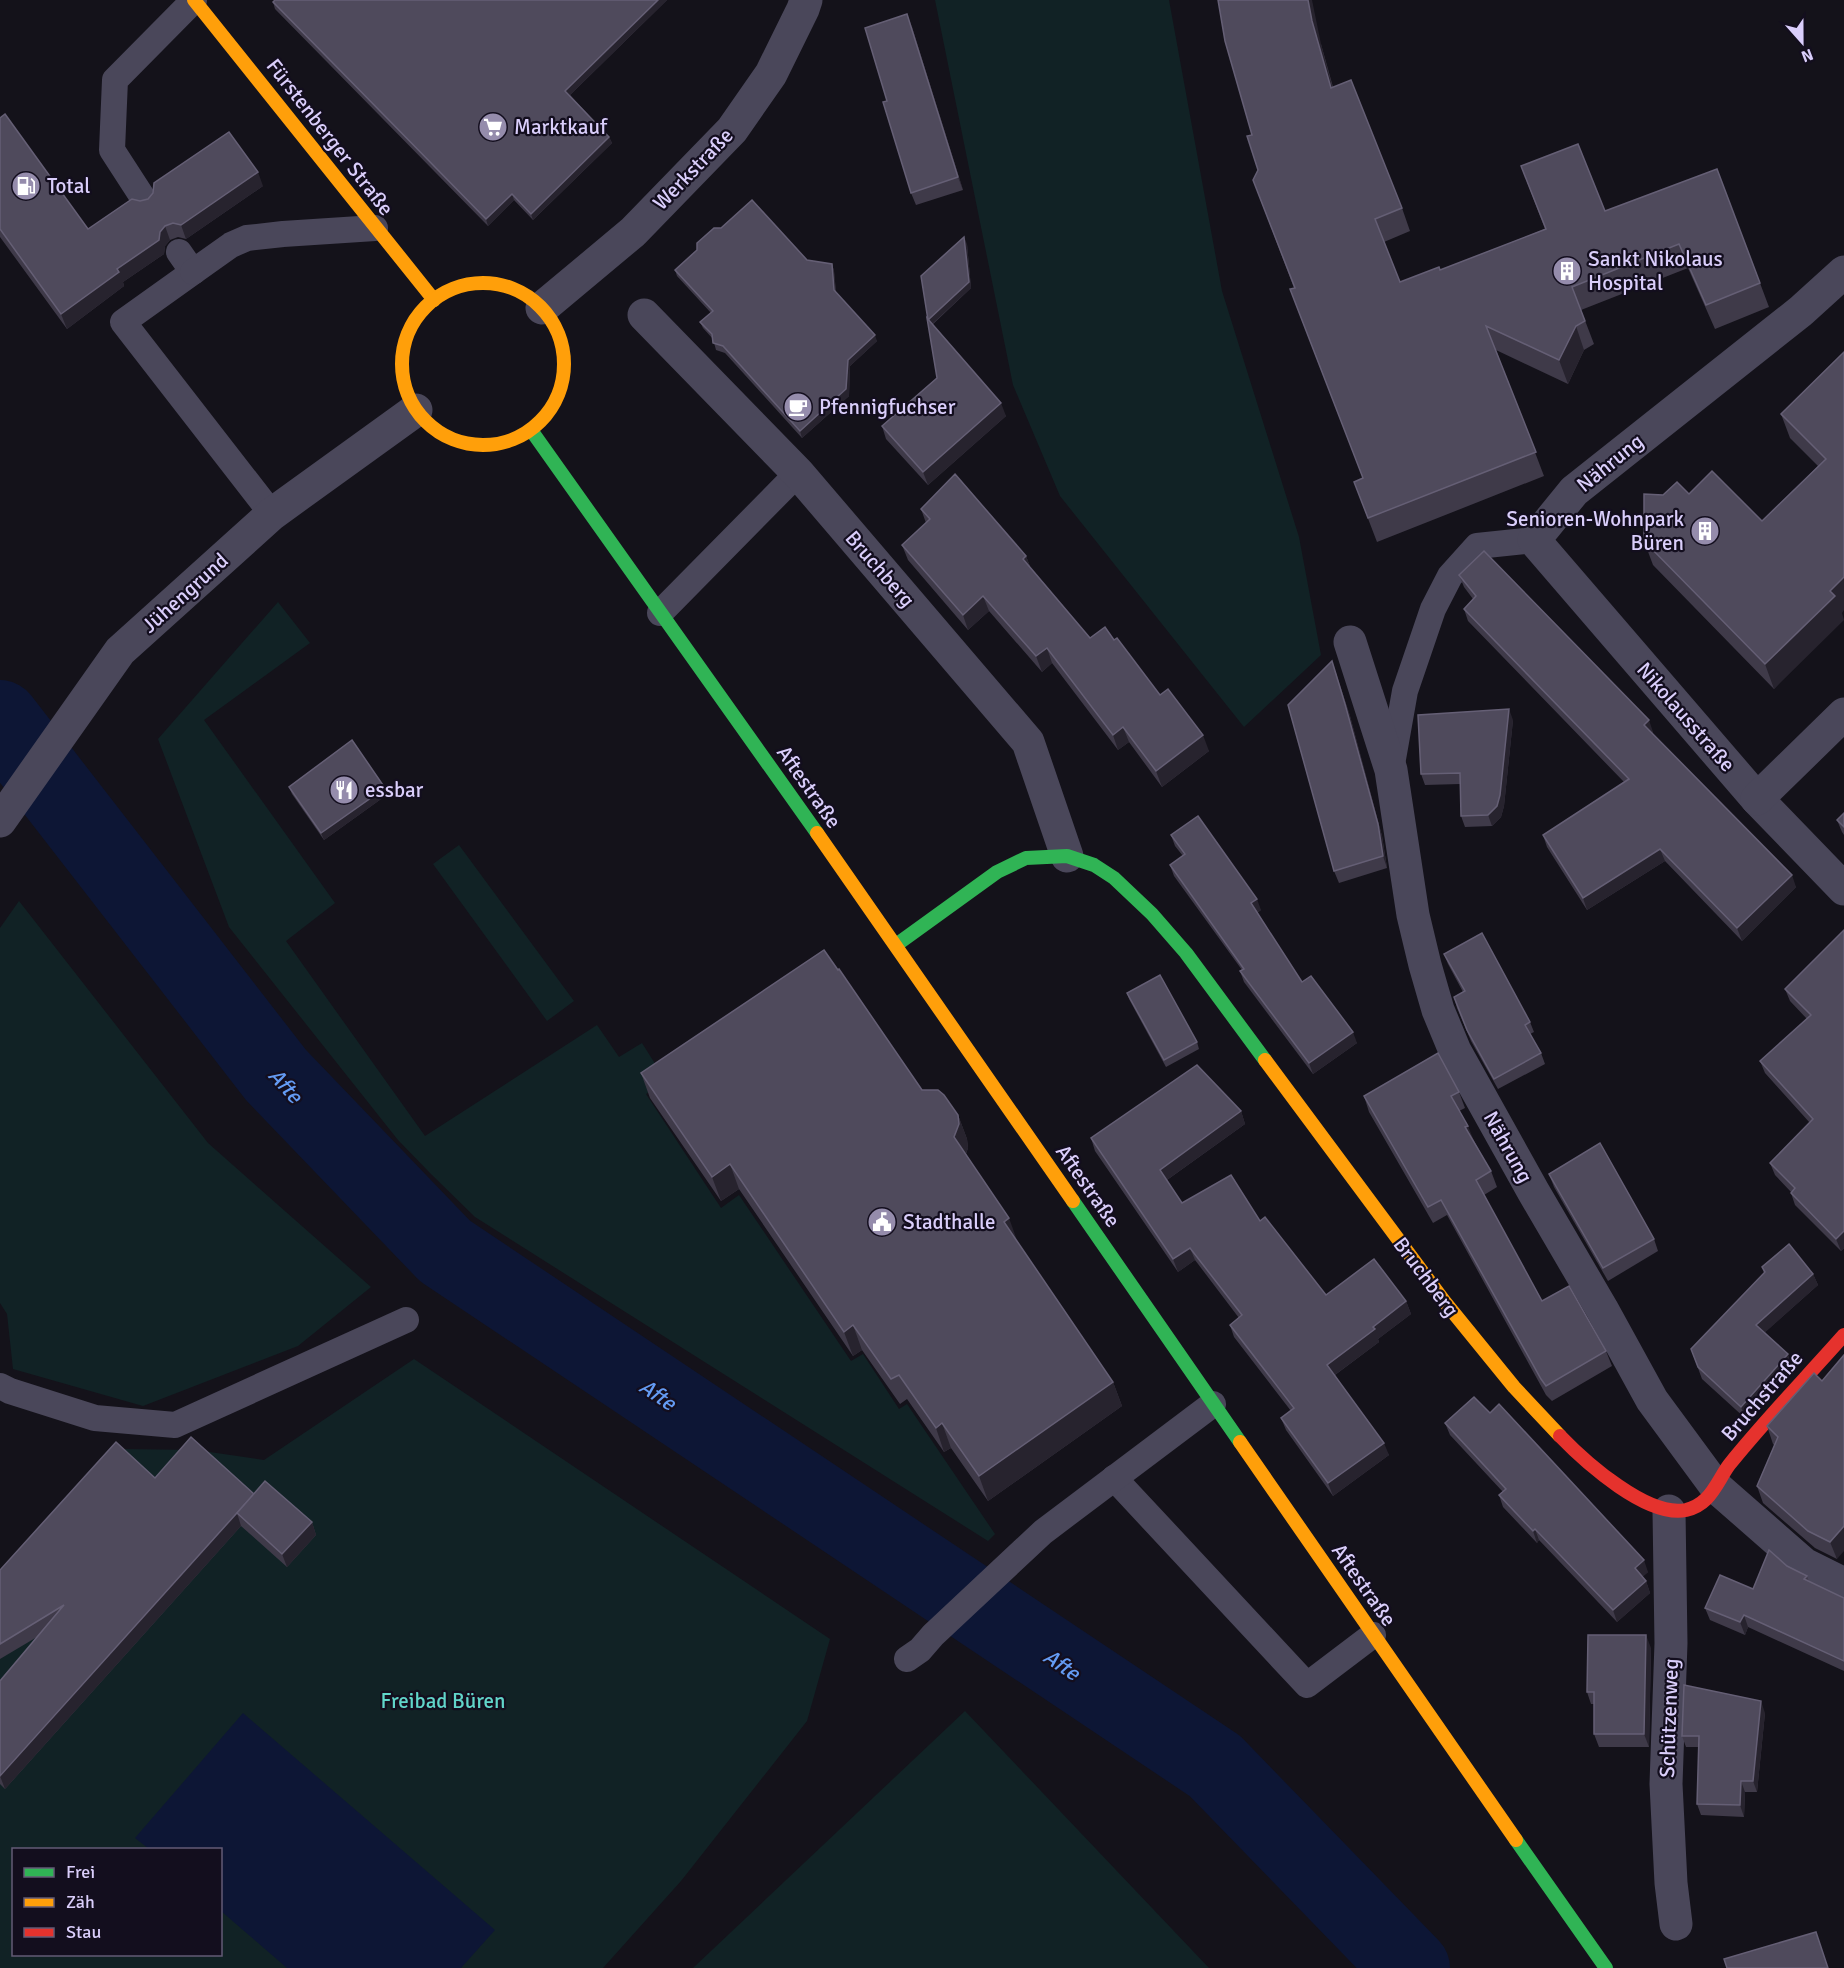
<svg xmlns="http://www.w3.org/2000/svg" width="1844" height="1968" font-family="Signika,sans-serif">
<style>
.green{fill:#112225;fill-rule:evenodd}
.water{fill:#0d1635}
.lines{fill:none;stroke-linecap:round;stroke-linejoin:round}
.river{stroke:#0d1635;stroke-width:78}
.lane{stroke:#4a475a;stroke-width:26}
.street{stroke:#4a475a;stroke-width:33}
.fast{stroke:#30b455;stroke-width:14}
.slow{stroke:#ff9f0a;stroke-width:14}
.jam{stroke:#e5322d;stroke-width:14}
.wall{fill:#3f3a49}
.shaded-wall{fill:#27232e}
.building{fill:#4f4a5c;stroke:#655f75;stroke-width:1.5}
.labels{text-anchor:middle;stroke-width:4.5;stroke-linejoin:round;paint-order:stroke}
.poi-label{font-size:21px;fill:#dacefb;stroke:#130e1e;text-anchor:start}
.street-label{font-size:21px;fill:#dacefb;stroke:#130e1e}
.park-label{font-size:21px;fill:#61d5ca;stroke:#130e1e}
.water-label{font-size:22px;font-style:italic;fill:#649bf3;stroke:#130e1e}
</style>
<rect width="100%" height="100%" fill="#14121a"/>
<!-- green -->
<g class="green">
<polygon points="935,0 1169,0 1222,291 1299,537 1321,655 1244,727 1060,496 1013,385"/>
<polygon points="278,602 310,643 204,720 335,903 286,941 425,1136 597,1025 619,1057 642,1043 666,1081 646,1094 721,1208 739,1195 851,1361 863,1354 899,1409 907,1404 995,1534 988,1541 475,1217 431,1174 398,1140 229,927 158,739"/>
<polygon points="459,845 574,1001 547,1021 433,864"/>
<polygon points="19,901 208,1143 371,1287 298,1346 143,1406 13,1369 7,1314 0,1303 0,928"/>
<path d="M414 1359 830 1639 807 1721 681 1881 603 1968H0V1583L120 1449 196 1450 264 1460ZM14 1850H220V1954H14Z"/>
<polygon points="965,1711 1209,1968 693,1968"/>
</g>
<!-- water -->
<polygon class="water" points="243,1713 495,1930 461,1968 287,1968 221,1911 220,1850 149,1849 135,1838"/>
<g class="lines">
<!-- river -->
<polyline class="river" points="0,719 276,1075 445,1251 1215,1766 1411,1968"/>
<!-- lane -->
<g class="lane">
<polyline points="145,201 112,150 115,80 194,0"/>
<polyline points="179,252 193,272 123,322 272,514"/>
<polyline points="193,272 231,245 247,238 283,234 375,228"/>
<polyline points="660,613 798,473"/>
<polyline points="1391,770 1405,691 1433,609 1450,576 1477,546 1534,540"/>
<polyline points="0,1386 10,1391 95,1418 175,1425 406,1320"/>
<polyline points="1114,1478 1307,1685 1373,1635"/>
<polyline points="907,1659 920,1650 933,1635 1043,1532 1213,1404"/>
</g>
<!-- street -->
<g class="street">
<polyline points="1844,272 1801,311 1574,491 1534,540 1757,799 1844,889"/>
<polyline points="542,308 633,232 732,130 771,74 803,9 806,0"/>
<polyline points="644,315 798,473 1028,742 1067,856"/>
<polyline points="1350,642 1391,770 1413,915 1425,965 1438,1010 1455,1051 1533,1191 1602,1309 1652,1400 1716,1487 1804,1564 1844,1584"/>
<polyline points="1757,799 1844,714"/>
<polyline points="0,821 120,651 272,514 416,410"/>
<polyline points="1669,1511 1671,1643 1666,1784 1671,1883 1676,1924"/>
</g>
<!-- fast -->
<g class="fast">
<polyline points="531,430 817,833"/>
<polyline points="896,945 997,872 1026,858 1067,856 1094,865 1114,878 1152,914 1186,953 1265,1060"/>
<polyline points="1073,1201 1240,1442"/>
<polyline points="1516,1840 1606,1968"/>
</g>
<!-- slow -->
<g class="slow">
<polyline points="194,0 434,300"/>
<circle cx="483" cy="364" r="81"/>
<polyline points="817,833 1073,1201"/>
<polyline points="1265,1060 1444,1301 1514,1387 1560,1436"/>
<polyline points="1240,1442 1516,1840"/>
</g>
<!-- jam -->
<path class="jam" d="M1560 1436C1586 1463 1648 1518 1686 1510 1694 1508 1701 1504 1706 1499 1716 1489 1721 1476 1729 1465 1765 1420 1806 1378 1844 1335"/>
</g>
<!-- wall -->
<g class="wall">
<polygon points="667,0 570,95 609,137 612,143 533,220 514,200 488,226 275,9 273,2"/>
<polygon points="912,27 963,190 916,205 911,193"/>
<polygon points="1321,44 1333,87 1402,208 1410,231 1384,242 1400,282 1440,270 1545,229 1521,166 1605,211 1717,169 1769,307 1715,329 1688,268 1581,310 1594,344 1584,350 1568,384 1496,350 1544,476 1377,542 1354,482 1363,478 1299,313 1290,289 1294,288 1253,180 1258,170 1252,135"/>
<polygon points="0,118 88,229 140,201 263,186 186,239 178,237 170,240 165,246 164,254 123,282 124,286 67,329 0,237"/>
<polygon points="967,244 971,288 932,325 1006,416 928,485 886,439 882,426 937,378 928,320"/>
<polygon points="697,250 807,260 832,264 834,271 836,292 877,341 850,366 849,396 802,438 725,353 716,350 713,339 703,328 700,322 711,313 677,276 675,270"/>
<polygon points="1844,352 1842,613 1774,689 1653,565 1644,541 1689,494 1762,521 1818,466 1790,438 1781,414"/>
<polygon points="921,509 1026,556 1031,569 1090,638 1160,695 1209,751 1162,787 1129,742 1118,750 1052,663 1042,672 989,611 968,630 908,560 902,545 926,523"/>
<polygon points="1459,575 1653,732 1652,733 1796,887 1742,941 1665,861 1587,910 1547,847 1543,835 1624,782 1468,621 1464,609 1473,599 1464,587"/>
<polygon points="1336,673 1350,716 1382,836 1387,868 1339,883 1334,871"/>
<polygon points="1513,720 1504,806 1501,817 1492,826 1465,827 1461,816 1460,784 1425,785 1421,774"/>
<polygon points="289,787 388,794 324,840 292,794"/>
<polygon points="1844,813 1844,835 1842,832 1837,820"/>
<polygon points="1171,835 1261,910 1257,913 1302,982 1357,1043 1313,1074 1244,982 1240,971 1242,970 1174,876 1170,865 1183,856 1175,846"/>
<polygon points="1844,930 1844,1248 1841,1251 1795,1205 1791,1193 1791,1192 1775,1175 1770,1163 1810,1123 1765,1073 1760,1061 1807,1019 1790,1001 1785,989"/>
<polygon points="1444,954 1530,1022 1534,1032 1530,1034 1541,1053 1545,1064 1498,1089 1471,1041 1457,1008 1454,997 1463,992 1448,964"/>
<polygon points="1127,993 1197,1042 1199,1049 1166,1067 1129,999"/>
<polygon points="641,1073 958,1115 967,1139 968,1148 966,1154 1018,1243 1113,1382 1122,1406 988,1501 951,1448 944,1452 907,1399 900,1404 862,1350 853,1356 739,1189 721,1201 650,1098"/>
<polygon points="1459,1092 1465,1108 1459,1111 1474,1141 1491,1171 1497,1187 1484,1195 1542,1301 1606,1351 1612,1366 1552,1401 1546,1395 1447,1215 1433,1223 1369,1112 1364,1096"/>
<polygon points="1241,1111 1245,1124 1167,1180 1182,1203 1260,1221 1326,1295 1406,1301 1411,1314 1378,1339 1379,1342 1335,1375 1389,1455 1333,1496 1286,1430 1281,1418 1291,1411 1234,1337 1230,1325 1239,1318 1195,1260 1178,1272 1095,1151 1091,1138"/>
<polygon points="1549,1174 1654,1239 1658,1251 1608,1281 1554,1187"/>
<polygon points="1762,1267 1813,1274 1818,1285 1765,1332 1792,1365 1746,1419 1702,1379 1691,1349 1764,1273"/>
<polygon points="1814,1373 1837,1559 1815,1548 1763,1503 1757,1486 1775,1446 1773,1444 1767,1426"/>
<polygon points="1445,1423 1648,1572 1642,1577 1646,1581 1650,1593 1617,1622 1539,1540 1537,1543 1503,1507 1499,1495 1503,1492 1450,1435"/>
<polygon points="155,1478 312,1522 316,1535 287,1567 241,1526 5,1789 0,1784 0,1681 37,1637 0,1659 0,1570"/>
<polygon points="1787,1566 1807,1576 1809,1582 1844,1598 1844,1671 1748,1627 1745,1635 1710,1620 1705,1608 1753,1589"/>
<polygon points="1651,1648 1649,1747 1599,1747 1594,1734 1594,1704 1591,1704 1587,1692"/>
<polygon points="1765,1713 1757,1792 1745,1792 1744,1817 1701,1815 1697,1804 1699,1747 1686,1747 1682,1736"/>
</g>
<!-- shaded-wall -->
<g class="shaded-wall">
<polygon points="658,0 667,0 568,97 565,91"/>
<polygon points="1308,0 1312,0 1321,44 1339,112 1331,88 1312,21"/>
<polygon points="907,14 912,27 963,190 958,177"/>
<polygon points="609,137 612,143 533,220 531,214"/>
<polygon points="258,172 263,186 186,239 181,225"/>
<polygon points="512,194 514,200 488,226 486,219"/>
<polygon points="165,226 170,240 165,246 164,254 123,282 124,286 67,329 61,314 117,269"/>
<polygon points="964,237 967,244 971,288 930,326 928,320"/>
<polygon points="832,264 834,271 836,297 834,290"/>
<polygon points="1576,326 1584,350 1568,384 1559,360"/>
<polygon points="875,335 877,341 850,366 849,396 802,438 800,431 848,360"/>
<polygon points="1001,403 1006,416 928,485 923,472"/>
<polygon points="1026,556 1032,572 1023,559"/>
<polygon points="1844,577 1844,610 1842,613 1844,620 1774,689 1765,664 1830,591"/>
<polygon points="983,596 989,611 968,630 963,615"/>
<polygon points="1047,648 1052,663 1042,672 1036,656"/>
<polygon points="1332,661 1350,716 1382,836 1387,868 1383,856"/>
<polygon points="1509,709 1513,720 1504,806 1501,817 1492,826 1488,815"/>
<polygon points="1649,720 1653,732 1648,737 1644,725"/>
<polygon points="1123,727 1129,742 1118,750 1113,735"/>
<polygon points="1203,735 1209,751 1162,787 1156,771"/>
<polygon points="385,788 388,794 324,840 321,833"/>
<polygon points="1660,849 1665,861 1587,910 1583,898"/>
<polygon points="1792,875 1796,887 1742,941 1737,928"/>
<polygon points="1257,899 1261,910 1255,914 1251,903"/>
<polygon points="1353,1032 1357,1043 1313,1074 1309,1063"/>
<polygon points="1241,1111 1245,1124 1164,1182 1160,1170"/>
<polygon points="958,1115 967,1139 968,1148 963,1162 954,1137"/>
<polygon points="1468,1126 1474,1141 1465,1127"/>
<polygon points="730,1164 739,1189 721,1201 712,1177"/>
<polygon points="1009,1218 1018,1243 1004,1222"/>
<polygon points="1844,1231 1844,1248 1841,1251 1836,1239"/>
<polygon points="1190,1248 1195,1260 1178,1272 1173,1259"/>
<polygon points="1813,1274 1818,1285 1761,1336 1756,1325"/>
<polygon points="1406,1301 1411,1314 1378,1339 1379,1342 1332,1377 1327,1365"/>
<polygon points="853,1325 862,1350 853,1356 844,1332"/>
<polygon points="1788,1354 1792,1365 1746,1419 1741,1407"/>
<polygon points="1113,1382 1122,1406 988,1501 979,1476"/>
<polygon points="942,1423 951,1448 944,1452 936,1428"/>
<polygon points="1384,1443 1389,1455 1333,1496 1328,1483"/>
<polygon points="254,1494 237,1513 241,1526 5,1789 0,1776"/>
<polygon points="312,1522 316,1535 287,1567 282,1554"/>
<polygon points="1844,1526 1844,1551 1837,1559 1830,1542"/>
<polygon points="1535,1529 1539,1540 1537,1543 1533,1531"/>
<polygon points="1644,1560 1648,1572 1639,1580 1635,1568"/>
<polygon points="1646,1581 1650,1593 1617,1622 1613,1610"/>
<polygon points="1744,1615 1748,1627 1745,1635 1740,1622"/>
<polygon points="1646,1635 1651,1648 1649,1747 1644,1734"/>
<polygon points="1761,1701 1765,1713 1757,1792 1753,1781"/>
<polygon points="1741,1781 1745,1792 1744,1817 1740,1805"/>
</g>
<!-- building -->
<g class="building">
<polygon points="275,0 658,0 565,91 609,137 531,214 512,194 486,219 273,2"/>
<polygon points="1218,0 1308,0 1312,21 1331,88 1351,80 1402,208 1375,219 1400,282 1439,267 1440,270 1546,229 1521,166 1578,144 1605,211 1717,169 1760,283 1706,305 1679,244 1572,287 1585,321 1576,326 1559,360 1486,326 1536,452 1368,518 1354,482 1363,478 1290,289 1295,288 1253,180 1258,170 1247,136 1252,135 1225,41"/>
<polygon points="907,14 958,177 911,193 883,102 887,101 865,28"/>
<polygon points="5,114 88,229 132,199 140,201 148,199 153,193 154,183 229,132 258,172 181,225 173,223 165,226 160,232 159,240 117,269 119,272 61,314 0,229 0,118"/>
<polygon points="752,200 807,260 832,264 834,290 875,335 848,360 846,389 800,431 723,346 713,343 712,334 700,322 713,311 675,270 697,250 697,243 714,228 721,228"/>
<polygon points="964,237 969,282 928,320 921,276"/>
<polygon points="927,318 1001,403 923,472 882,426 937,378"/>
<polygon points="1844,352 1844,577 1830,591 1835,596 1765,664 1644,541 1644,494 1663,495 1677,482 1689,494 1712,471 1762,521 1826,459 1781,414"/>
<polygon points="955,474 1026,556 1023,559 1090,638 1105,627 1114,640 1117,638 1160,695 1168,689 1203,735 1156,771 1123,727 1113,735 1047,648 1036,656 983,596 963,615 902,545 930,519 921,509"/>
<polygon points="1484,551 1649,720 1644,725 1792,875 1737,928 1660,849 1583,898 1543,835 1629,779 1464,609 1476,596 1459,575"/>
<polygon points="1332,661 1345,704 1378,824 1383,856 1334,871 1288,705"/>
<polygon points="1509,709 1500,795 1497,806 1488,815 1461,816 1460,773 1421,774 1418,715"/>
<polygon points="352,740 385,788 321,833 289,787"/>
<polygon points="1844,813 1844,827 1837,820"/>
<polygon points="1198,816 1257,899 1251,903 1302,982 1311,976 1353,1032 1309,1063 1240,971 1244,969 1170,865 1185,854 1171,835"/>
<polygon points="1844,930 1844,1231 1836,1239 1791,1193 1795,1188 1770,1163 1813,1119 1760,1061 1811,1015 1785,989"/>
<polygon points="1482,933 1530,1022 1525,1025 1541,1053 1494,1079 1467,1030 1454,997 1465,991 1444,954"/>
<polygon points="824,950 838,970 839,969 922,1090 938,1090 944,1095 958,1115 959,1124 954,1137 1009,1218 1004,1222 1113,1382 979,1476 942,1423 936,1428 899,1375 891,1379 853,1325 844,1332 730,1164 712,1177 641,1073"/>
<polygon points="1160,975 1197,1042 1164,1060 1127,993"/>
<polygon points="1438,1053 1459,1092 1451,1096 1468,1126 1465,1127 1491,1171 1476,1180 1542,1301 1569,1286 1606,1351 1546,1386 1541,1379 1441,1200 1428,1207 1364,1096"/>
<polygon points="1197,1065 1241,1111 1160,1170 1182,1203 1231,1175 1260,1221 1265,1217 1326,1295 1374,1259 1406,1301 1373,1327 1375,1329 1327,1365 1384,1443 1328,1483 1281,1418 1294,1408 1230,1325 1242,1315 1190,1248 1173,1259 1091,1138"/>
<polygon points="1600,1143 1654,1239 1603,1268 1549,1174"/>
<polygon points="1789,1244 1813,1274 1756,1325 1788,1354 1741,1407 1698,1367 1691,1349 1765,1272 1762,1267"/>
<polygon points="1844,1355 1844,1526 1830,1542 1808,1531 1757,1486 1778,1437 1767,1426 1814,1373 1822,1381"/>
<polygon points="1474,1397 1490,1413 1499,1404 1644,1560 1635,1568 1646,1581 1613,1610 1535,1529 1533,1531 1499,1495 1506,1489 1445,1423"/>
<polygon points="191,1437 254,1494 0,1776 0,1681 64,1605 0,1644 0,1570 116,1442 155,1478"/>
<polygon points="265,1481 312,1522 282,1554 237,1513"/>
<polygon points="1769,1550 1787,1566 1807,1576 1804,1579 1844,1598 1844,1661 1744,1615 1740,1622 1705,1608 1720,1575 1753,1589"/>
<polygon points="1588,1635 1646,1635 1644,1734 1594,1734 1594,1692 1587,1692"/>
<polygon points="1684,1685 1761,1701 1753,1781 1741,1781 1740,1805 1697,1804 1699,1736 1682,1736"/>
<polygon points="1816,1932 1828,1968 1727,1968 1724,1959"/>
</g>
<!-- icons -->
<defs>
<g id="supermarket-disc" transform="scale(1.5)"><circle r="9.5" fill="#958cac" stroke="#130e1e"/><path d="M-6-5.5h2.5l.6 2H6L4.5 2H-2.5L-4.4-4H-6ZM-1.5 3.2a1.3 1.3 0 1 0 .1 0ZM3 3.2a1.3 1.3 0 1 0 .1 0Z" fill="#fff"/></g>
<g id="fuel-disc" transform="scale(1.5)"><circle r="9.5" fill="#958cac" stroke="#130e1e"/><path d="M-5.5-6h7V0h2V4h1.3V-2.5L3-4.5l.8-.8L6-3V5H2.5V1h-1V6h-7ZM-4.2-4.7v3.2H.2V-4.7Z" fill="#fff"/></g>
<g id="building-disc" transform="scale(1.5)"><circle r="9.5" fill="#958cac" stroke="#130e1e"/><path d="M-4-6H4V6H1V3H-1V6H-4ZM-2.5-4.3h1.7v1.8h-1.7ZM.8-4.3h1.7v1.8H.8ZM-2.5-1h1.7V.8h-1.7ZM.8-1h1.7V.8H.8Z" fill="#fff"/></g>
<g id="cafe-disc" transform="scale(1.5)"><circle r="9.5" fill="#958cac" stroke="#130e1e"/><path d="M-5.5-4.5H6V0H3Q3 3.5 0 3.5H-2.5Q-5.5 3.5-5.5 0ZM3-3.2v2h1.7v-2ZM-6 4.5H4V6H-6Z" fill="#fff"/></g>
<g id="restaurant-disc" transform="scale(1.5)"><circle r="9.5" fill="#958cac" stroke="#130e1e"/><path d="M-5-6h1v4h1v-4h1v4h1v-4h1v5L-1.5 .5V6h-2V.5L-5-1ZM5-6V6H3V1.5H1.5Q1.5-4 5-6Z" fill="#fff"/></g>
<g id="civic-disc" transform="scale(1.5)"><circle r="9.5" fill="#958cac" stroke="#130e1e"/><path d="M-.6-6.5H3V-4.5H.6V-3L4-1V1h2V6H-6V1h2V-1L-.6-3ZM-1.2 2.5V6h2.4V2.5Z" fill="#fff"/></g>
</defs>
<g fill-rule="evenodd">
<use href="#supermarket-disc" x="493" y="127"/>
<use href="#fuel-disc" x="26" y="186"/>
<use href="#building-disc" x="1567" y="271"/>
<use href="#cafe-disc" x="798" y="407"/>
<use href="#building-disc" x="1705" y="531"/>
<use href="#restaurant-disc" x="344" y="790"/>
<use href="#civic-disc" x="882" y="1222"/>
</g>
<g class="labels">
<!-- poi labels -->
<g class="poi-label">
<text x="514" y="134">Marktkauf</text>
<text x="47" y="193">Total</text>
<text x="1588" y="266">Sankt Nikolaus<tspan x="1588" dy="24">Hospital</tspan></text>
<text x="819" y="414">Pfennigfuchser</text>
<text x="1684" y="526" text-anchor="end">Senioren-Wohnpark<tspan x="1684" dy="24">Büren</tspan></text>
<text x="365" y="797">essbar</text>
<text x="903" y="1229">Stadthalle</text>
</g>
<!-- street labels -->
<g class="street-label">
<text transform="translate(330 137) rotate(52)" y="7">Fürstenberger Straße</text>
<text transform="translate(693 169) rotate(-46)" y="7">Werkstraße</text>
<text transform="translate(1610 463) rotate(-39)" y="7">Nährung</text>
<text transform="translate(880 569) rotate(49)" y="7">Bruchberg</text>
<text transform="translate(185 593) rotate(-42)" y="7">Jühengrund</text>
<text transform="translate(1686 717) rotate(49)" y="7">Nikolausstraße</text>
<text transform="translate(809 787) rotate(55)" y="7">Aftestraße</text>
<text transform="translate(1508 1147) rotate(61)" y="7">Nährung</text>
<text transform="translate(1088 1186) rotate(55)" y="7">Aftestraße</text>
<text transform="translate(1426 1277) rotate(53)" y="7">Bruchberg</text>
<text transform="translate(1762 1396) rotate(-49)" y="7">Bruchstraße</text>
<text transform="translate(1364 1585) rotate(55)" y="7">Aftestraße</text>
<text transform="translate(1669 1718) rotate(-88)" y="7">Schützenweg</text>
</g>
<!-- park labels -->
<g class="park-label">
<text x="443" y="1708">Freibad Büren</text>
</g>
<!-- water labels -->
<g class="water-label">
<text transform="translate(286 1085) rotate(48)" y="8">Afte</text>
<text transform="translate(658 1394) rotate(34)" y="8">Afte</text>
<text transform="translate(1062 1664) rotate(34)" y="8">Afte</text>
</g>
</g>
<!-- legend -->
<rect x="12" y="1848" width="210" height="108" fill="#130e1e" stroke="#635b76" stroke-width="1.5"/>
<rect x="24" y="1868" width="30" height="9" fill="#30b455" stroke="#635b76" stroke-width="1.5"/>
<text x="66" y="1878" font-size="18" fill="#dacefb">Frei</text>
<rect x="24" y="1898" width="30" height="9" fill="#ff9f0a" stroke="#635b76" stroke-width="1.5"/>
<text x="66" y="1908" font-size="18" fill="#dacefb">Zäh</text>
<rect x="24" y="1928" width="30" height="9" fill="#e5322d" stroke="#635b76" stroke-width="1.5"/>
<text x="66" y="1938" font-size="18" fill="#dacefb">Stau</text>
<!-- north arrow -->
<g transform="translate(1802 42) rotate(159)" stroke="#130e1e" stroke-width="4.5" paint-order="stroke">
<path d="M0-4.5L10 22L0 15L-10 22Z" fill="#dacefb"/>
<text y="-9" font-size="16" font-weight="bold" text-anchor="middle" fill="#dacefb">N</text>
</g>
</svg>
